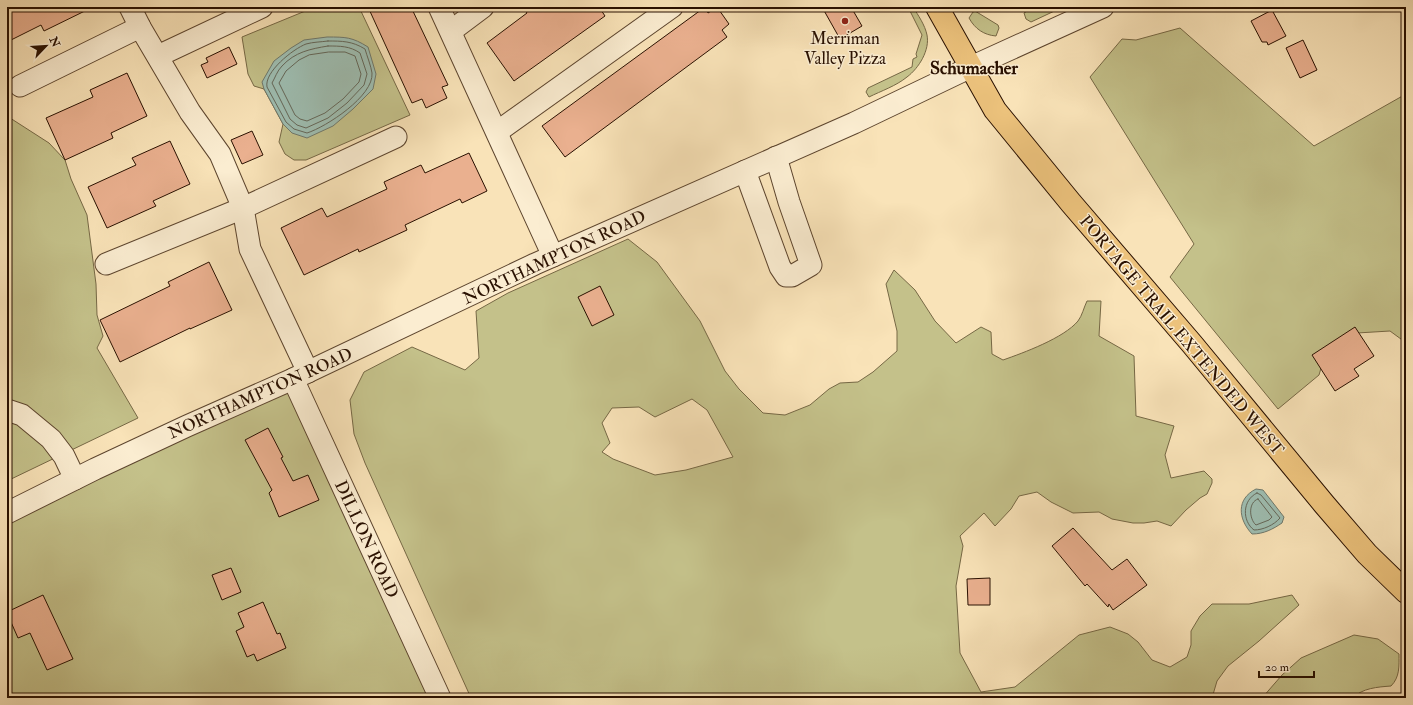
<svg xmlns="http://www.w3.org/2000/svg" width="1413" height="705" font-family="'IM FELL Double Pica',serif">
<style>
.green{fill:#c4c18a;stroke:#766845;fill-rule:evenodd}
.water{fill:#9ebeb2;stroke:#6f786b}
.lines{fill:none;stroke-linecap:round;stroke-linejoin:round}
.shore{stroke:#646759;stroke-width:1}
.building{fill:#eab08f;stroke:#291000}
.minor-casing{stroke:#5d452e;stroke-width:23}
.major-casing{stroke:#291000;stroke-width:24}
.minor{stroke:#fbedd1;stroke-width:21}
.major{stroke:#ecc27c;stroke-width:22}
.poi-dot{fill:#8f2418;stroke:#fbedd1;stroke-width:1.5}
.labels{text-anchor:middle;stroke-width:3;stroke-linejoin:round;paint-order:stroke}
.poi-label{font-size:17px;fill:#291000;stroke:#fbedd1}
.street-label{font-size:17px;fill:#291000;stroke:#fbedd1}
.neighbourhood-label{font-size:18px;font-weight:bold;fill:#291000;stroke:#fbedd1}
</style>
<rect width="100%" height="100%" fill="#f9e3b8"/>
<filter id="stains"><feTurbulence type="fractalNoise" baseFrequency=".005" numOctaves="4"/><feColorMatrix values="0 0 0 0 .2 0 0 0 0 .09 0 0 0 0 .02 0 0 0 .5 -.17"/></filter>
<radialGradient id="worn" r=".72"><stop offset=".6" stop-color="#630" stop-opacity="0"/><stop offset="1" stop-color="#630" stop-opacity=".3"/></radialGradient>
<!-- green -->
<g class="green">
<polygon points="315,7 359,7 410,115 306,160 294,160 285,154 279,142 283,124 264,89 254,86 248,74 242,37"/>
<path d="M908 7H913C918 15 925 25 927 35 930 50 919 68 907 77 896 86 881 91 869 97L866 92 868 88 912 67 913 59 917 57 916 54 922 35Z"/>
<polygon points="1034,7 1063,7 1031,22 1026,19 1024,13"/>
<path d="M975 11 998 25 999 28 996 36C984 35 975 29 969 18L973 12Z"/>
<polygon points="1180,28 1314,146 1406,94 1406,340 1405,342 1390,331 1357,333 1326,351 1319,375 1278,409 1170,277 1194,244 1090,77 1122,39 1136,40"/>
<polygon points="7,116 49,143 65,160 71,179 87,215 96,284 97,315 103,336 97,348 138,418 7,481"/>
<path d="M628 239 657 262 700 321 725 371 739 389 763 413 785 415 810 405 829 389 840 383 858 382 873 372 897 351V331L886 284 894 270 915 290 935 321 956 343 981 327 991 332 992 354 1003 360C1023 353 1064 338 1078 321 1082 316 1084 307 1087 301H1101L1099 336 1134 356 1136 416 1174 426 1165 455 1171 478 1204 471 1212 479V483L1207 494 1200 498 1186 510 1171 526 1157 521 1144 523H1133L1112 519 1099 512 1073 513 1051 502 1037 492 1019 496 1011 509 995 526 984 513 960 536 963 546 956 586 960 653 981 692 1015 687 1079 635 1110 627 1128 634 1138 642 1152 660 1170 667 1187 657 1191 645V631L1200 616 1212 604H1249L1292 595 1299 605 1259 641 1228 666 1217 681 1212 698H471L365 463 354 434 350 400 364 372 412 347 465 370 479 358 476 311 508 293ZM692 399 707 410 733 457 686 470 655 475 613 459 602 452 610 443 602 423 612 408 639 407 655 417Z"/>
<polygon points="293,379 440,698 7,698 7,513"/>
<path d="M1354 635 1378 639 1399 654C1399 666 1400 677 1391 686 1378 687 1362 688 1353 698H1262L1282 675 1301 658Z"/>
</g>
<!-- water -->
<g class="water">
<path d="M327 37C346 37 352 37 368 47L376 74 373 89 353 109 333 126 307 138 292 133 283 124 264 89 262 82 274 61 291 48 304 40Z"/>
<path d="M1256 489 1263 490 1284 517 1282 523C1273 529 1264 534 1252 534 1238 519 1236 499 1256 489Z"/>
</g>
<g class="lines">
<!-- shore -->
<g class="shore">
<path d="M328 41C342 41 352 41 365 49 367 56 371 66 372 73 374 96 326 127 307 133L294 129 286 122 267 87C264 72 293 49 306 44 313 42 321 42 328 41Z"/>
<path d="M328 46C340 46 350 46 360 53L367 74 364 85 347 103 328 118 306 128 297 125 290 119 272 83C275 78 277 71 282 66 295 52 310 49 328 46Z"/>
<polygon points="329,52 345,52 355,56 361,74 359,82 343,99 325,113 307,121 300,119 295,115 279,83 286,71 299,60 309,55"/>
<path d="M1257 493 1261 495 1280 518C1274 525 1263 530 1254 530 1242 521 1242 500 1257 493Z"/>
<path d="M1258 499 1272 517 1269 520 1256 525C1249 519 1248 502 1258 499Z"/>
</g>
</g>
<!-- building -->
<g class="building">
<polygon points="7,7 93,7 44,31 41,25 7,42"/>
<polygon points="368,7 411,7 448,85 442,87 447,98 426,108 422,99 412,103"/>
<polygon points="523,7 599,7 605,16 514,81 487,43 527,13"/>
<polygon points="705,7 708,13 717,7 729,24 722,30 727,37 565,157 542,126"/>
<polygon points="822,7 851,7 862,26 840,39"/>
<polygon points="1272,10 1286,36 1268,45 1267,42 1262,42 1251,21"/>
<polygon points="1303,40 1317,70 1300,78 1286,48"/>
<polygon points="229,47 237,64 207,78 201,65 208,62 206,58"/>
<polygon points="127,73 147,116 111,133 113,138 65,160 46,118 93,97 90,90"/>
<polygon points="252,131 263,155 242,164 231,140"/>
<polygon points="170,141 190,184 153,201 156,206 107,228 88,187 136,165 132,158"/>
<polygon points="469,153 487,191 462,203 460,199 405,225 407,230 359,252 358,249 304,275 281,228 322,208 327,217 387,189 384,182 421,165 425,173"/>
<polygon points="209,262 232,310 190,329 190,328 120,362 100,320 170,286 168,282"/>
<polygon points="600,286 614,315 592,326 578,297"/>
<polygon points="1355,327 1374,356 1354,369 1359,376 1335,391 1312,355"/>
<polygon points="268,428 283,457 281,458 293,481 308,475 319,500 279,517 269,493 272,490 245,440"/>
<polygon points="1073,528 1112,570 1127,559 1147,585 1113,610 1109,604 1108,607 1087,584 1085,586 1052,546"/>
<polygon points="231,568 241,592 222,600 212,575"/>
<polygon points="990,578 990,605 968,605 967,579"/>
<polygon points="43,595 73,659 47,670 30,633 18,638 7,613 7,612"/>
<polygon points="263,602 277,634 280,633 286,648 257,661 254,654 247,657 236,631 244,627 238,613"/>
</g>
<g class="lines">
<!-- minor casing -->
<g class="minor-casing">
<g id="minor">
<polyline points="130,7 140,27 190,112 220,154 243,208 250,249 308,372"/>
<polyline points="439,7 553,256"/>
<polyline points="451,31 483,7"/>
<polyline points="158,56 262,7"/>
<polyline points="20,86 140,27"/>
<polyline points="497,132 672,7"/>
<polyline points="745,171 780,267 786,276 792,276 811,265 789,202 776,157"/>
<polyline points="106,264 243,208 396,137"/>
<polyline points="293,379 440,698"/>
<polyline points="7,410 22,415 51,439 64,456 75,479"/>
<polyline points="7,513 95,469 187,426 293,379 535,264 854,123 971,67 1103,7"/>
</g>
</g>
<!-- major casing -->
<g class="major-casing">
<polyline id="major" points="937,7 995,110 1071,203 1192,344 1324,504 1367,554 1406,592"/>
</g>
<!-- minor -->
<use href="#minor" class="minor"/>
<!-- major -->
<use href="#major" class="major"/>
</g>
<!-- markers -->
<circle class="poi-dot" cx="845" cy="21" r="4"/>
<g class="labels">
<!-- poi labels -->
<g class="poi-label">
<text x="845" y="44">Merriman<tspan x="845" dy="20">Valley Pizza</tspan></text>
</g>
<!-- street labels -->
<g class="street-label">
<text transform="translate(554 257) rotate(-25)" y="6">NORTHAMPTON ROAD</text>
<text transform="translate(1182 335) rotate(50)" y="6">PORTAGE TRAIL EXTENDED WEST</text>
<text transform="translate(260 393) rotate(-24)" y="6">NORTHAMPTON ROAD</text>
<text transform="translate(367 539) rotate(65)" y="6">DILLON ROAD</text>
</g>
<!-- neighbourhood labels -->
<g class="neighbourhood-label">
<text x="974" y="74">Schumacher</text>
</g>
</g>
<!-- margin -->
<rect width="1413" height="705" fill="none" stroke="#f9e3b8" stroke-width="24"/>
<rect x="8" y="8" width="1397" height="689" fill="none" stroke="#291000" stroke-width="2"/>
<rect x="12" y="12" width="1389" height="681" fill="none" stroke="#291000"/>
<!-- north arrow -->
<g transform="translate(46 46) rotate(65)" stroke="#fbedd1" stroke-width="3" paint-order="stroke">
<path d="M0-3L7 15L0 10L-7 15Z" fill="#291000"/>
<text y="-6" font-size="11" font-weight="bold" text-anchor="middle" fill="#291000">N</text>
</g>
<!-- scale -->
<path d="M1259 671v6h55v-6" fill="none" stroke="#291000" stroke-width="2"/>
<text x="1265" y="671" font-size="12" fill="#291000" stroke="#fbedd1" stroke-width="3" paint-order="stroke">20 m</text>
<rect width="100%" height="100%" filter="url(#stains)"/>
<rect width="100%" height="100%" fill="url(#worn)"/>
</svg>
